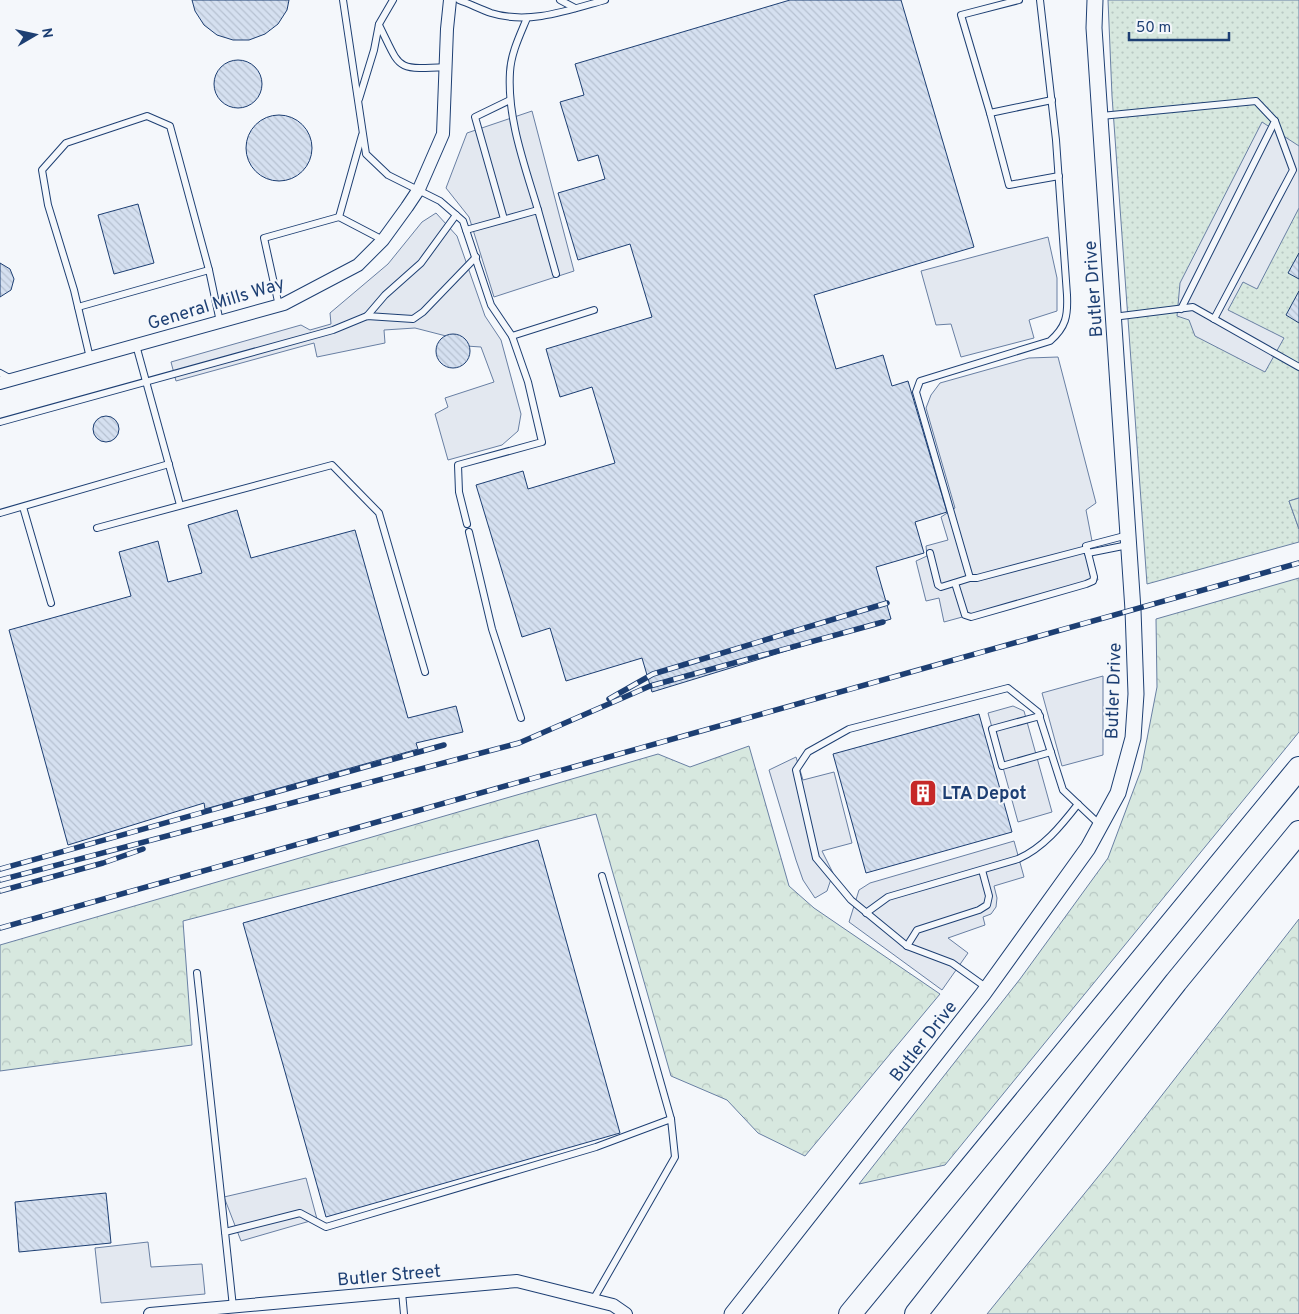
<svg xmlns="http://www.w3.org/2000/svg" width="1299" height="1314" font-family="Overpass,sans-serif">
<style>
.grass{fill:url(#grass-dots);stroke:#687fa3}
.forest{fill:url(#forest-crowns);stroke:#687fa3}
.parking{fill:#e3e8f0;stroke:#687fa3}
.building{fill:url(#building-back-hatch);stroke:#1d3f73}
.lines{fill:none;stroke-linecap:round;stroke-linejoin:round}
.service-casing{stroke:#1d3f73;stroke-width:8}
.minor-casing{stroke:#1d3f73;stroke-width:14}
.tertiary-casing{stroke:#1d3f73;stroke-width:17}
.motorway-casing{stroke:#1d3f73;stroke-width:24}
.service{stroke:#f4f7fb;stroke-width:6}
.minor{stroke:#f4f7fb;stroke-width:12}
.tertiary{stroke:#f4f7fb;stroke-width:15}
.motorway{stroke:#f4f7fb;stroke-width:22}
.rail-casing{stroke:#1d3f73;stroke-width:5.5}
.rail{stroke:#f4f7fb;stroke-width:4;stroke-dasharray:11;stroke-linecap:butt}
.labels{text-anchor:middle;stroke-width:4;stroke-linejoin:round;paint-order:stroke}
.street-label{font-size:18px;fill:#1d3f73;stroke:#f4f7fb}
.poi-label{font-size:18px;font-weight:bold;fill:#1d3f73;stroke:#f4f7fb;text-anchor:start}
</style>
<defs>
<pattern id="grass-dots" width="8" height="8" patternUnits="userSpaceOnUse" patternTransform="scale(1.25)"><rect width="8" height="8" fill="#d7e8df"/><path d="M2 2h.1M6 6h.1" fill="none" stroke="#b8c8c3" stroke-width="1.8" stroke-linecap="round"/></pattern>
<pattern id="forest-crowns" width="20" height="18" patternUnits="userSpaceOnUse" patternTransform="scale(1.25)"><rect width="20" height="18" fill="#d7e8df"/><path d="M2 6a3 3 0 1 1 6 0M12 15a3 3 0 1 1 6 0" fill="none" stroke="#b8c8c3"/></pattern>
<pattern id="building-back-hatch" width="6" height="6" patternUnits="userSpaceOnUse" patternTransform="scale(1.25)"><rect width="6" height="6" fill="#d5e0f0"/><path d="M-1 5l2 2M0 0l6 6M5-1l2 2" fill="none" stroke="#b6c1d1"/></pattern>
</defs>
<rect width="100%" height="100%" fill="#f4f7fb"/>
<!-- grass -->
<polygon class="grass" points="1108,0 1299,0 1299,498 1289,501 1299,529 1299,542 1147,584 1112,96"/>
<!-- forest -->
<g class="forest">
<polygon points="1299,498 1299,529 1289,501"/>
<polygon points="1299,578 1299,732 945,1165 859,1184 1020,979 1108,858 1141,770 1157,687 1156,619"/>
<polygon points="749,746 789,886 814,908 940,994 805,1156 758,1133 727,1100 671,1076 596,814 183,921 192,1045 0,1071 0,945 658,754 690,767"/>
<polygon points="1299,919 1299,1314 987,1314 1110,1162"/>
</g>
<!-- parking -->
<g class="parking">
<polygon points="532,111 574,271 494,297 469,217 446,188 467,133"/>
<polygon points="1262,122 1299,146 1299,208 1257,289 1243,282 1228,310 1284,338 1265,372 1195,336 1189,320 1177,316 1180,283"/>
<polygon points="436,213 457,236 485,316 501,340 521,414 518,431 502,445 448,460 435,414 448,407 445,398 494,382 481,347 466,346 450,337 415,328 384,330 385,343 317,357 314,343 176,381 171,362 301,325 310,330 331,324 330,313 388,264 422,222"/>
<polygon points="1048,237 1057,278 1057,311 1029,320 1034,338 961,357 951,324 936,325 921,271"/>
<polygon points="1058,357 1096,503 1086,510 1092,541 1092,559 1098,580 944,622 939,598 926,601 916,561 927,556 926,546 948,540 941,517 955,508 926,408 931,395 940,383 1029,358"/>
<polygon points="1103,676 1103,755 1062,766 1042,693"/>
<polygon points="1013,706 1024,711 1052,812 1018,822 988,713"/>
<polygon points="796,757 803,780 834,772 852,843 822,851 833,873 827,891 815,898 803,880 796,860 769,770"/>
<polygon points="1014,841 1024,877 994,886 997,898 996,907 991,914 983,917 985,925 948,938 968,953 942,990 849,922 859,890 870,883"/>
<polygon points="306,1178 317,1219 241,1241 224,1197"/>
<polygon points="148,1242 151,1267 202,1264 205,1294 101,1303 95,1248"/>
</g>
<!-- building -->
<g class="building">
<polygon points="192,0 289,0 287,10 278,24 265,34 249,40 233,40 217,35 204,25 195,11"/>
<polygon points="790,0 901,0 974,247 814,295 836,369 883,355 892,386 908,381 947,512 915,522 924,553 876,567 891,619 652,692 642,658 566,681 550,628 522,637 476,485 523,471 528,489 615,463 592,387 560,397 546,349 652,317 630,244 578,260 558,193 605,179 598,155 578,161 560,102 584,95 575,64"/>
<circle cx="238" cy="84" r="24"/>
<circle cx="279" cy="148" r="33"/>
<polygon points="138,204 154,263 114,274 98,215"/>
<polygon points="1299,253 1299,279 1288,273"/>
<polygon points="0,263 10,269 14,279 11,290 0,297"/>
<polygon points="1299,291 1299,323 1286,315"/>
<circle cx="453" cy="351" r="17"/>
<circle cx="106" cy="429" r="13"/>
<polygon points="237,510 251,558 355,530 408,718 456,706 463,732 416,743 418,749 205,809 204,803 68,845 9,630 131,596 119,552 158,541 168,582 202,573 188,525"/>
<polygon points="979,714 1012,832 866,873 833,754"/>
<polygon points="538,840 620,1133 326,1217 243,923"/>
<polygon points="106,1193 111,1243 19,1252 15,1202"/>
</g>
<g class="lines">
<!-- service casing -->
<g class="service-casing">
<g id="service">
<polyline points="343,0 366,154 388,175 440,201 463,221 491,305 512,336 594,310"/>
<path d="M459 0C470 4 480 9 491 13 529 25 569 10 605 0"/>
<polyline points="560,0 575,8"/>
<polyline points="1019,0 961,15 990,113 1052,100"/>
<path d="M527 18C520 35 511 53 510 72 507 119 525 166 538 210"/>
<path d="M379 25C401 69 394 70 446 67"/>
<polyline points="359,99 374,50 379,24 393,0"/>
<polyline points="990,113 1009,185 1059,176"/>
<polyline points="1101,116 1256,101 1275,121 1181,309"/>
<polyline points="362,135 339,217 383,240"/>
<polyline points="504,219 475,117 510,100"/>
<polyline points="466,230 538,210 556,274"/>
<polyline points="279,306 264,238 339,217"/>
<polyline points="78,307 209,270"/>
<polyline points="367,316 385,295 421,263 456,215"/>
<polyline points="1113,317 1193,307 1299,367"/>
<polyline points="1214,319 1293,170 1275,121"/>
<polyline points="136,345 180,505"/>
<polyline points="90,358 74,290 48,205 42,170 66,143 147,116 170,126 209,270 220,322"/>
<polyline points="0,373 11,379"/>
<polyline points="0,422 333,330 367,316 413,319 423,312 476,257"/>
<polyline points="23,507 51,603"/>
<polyline points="0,513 169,464"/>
<polyline points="467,524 459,492 458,465 542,442 528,382 512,336"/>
<polyline points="97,528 332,465 379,513 425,672"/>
<polyline points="469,532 492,629 521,718"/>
<polyline points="1086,546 1128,535"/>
<polyline points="930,553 938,585 941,587 970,578"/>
<polyline points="1088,553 1128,545"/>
<path d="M955 583 965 615 971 617 1086 584 1093 581 1094 577 1087 549 977 578H970L916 392 920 381 1050 341C1066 327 1068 316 1067 295L1056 140 1040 0"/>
<polyline points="1040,716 992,729 1002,766 1051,752"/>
<polyline points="602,876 671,1119"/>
<path d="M866 913 888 897 1018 859C1043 848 1061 826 1078 804"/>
<polyline points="907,946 917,930 979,910 987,905 989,896 982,870"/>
<polyline points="197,973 225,1232"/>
<polyline points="987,988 952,963 907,946 851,900 816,858 796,770 808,752 849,729 1008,688 1038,712 1063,790 1100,825"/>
<polyline points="402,1292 404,1314"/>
<polyline points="233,1307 225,1232 300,1213 326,1227 596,1147 671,1119 675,1157 593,1300"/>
</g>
</g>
<!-- minor casing -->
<g class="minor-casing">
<g id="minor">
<polyline points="0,383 284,304 358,265 383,240 407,207 419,189 443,134 447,29 450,0"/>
<polyline points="150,1314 517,1281 613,1305 626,1314"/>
</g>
</g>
<!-- tertiary casing -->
<g class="tertiary-casing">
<polyline id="tertiary" points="732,1314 983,994 1088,848 1118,793 1133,738 1136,694 1133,610 1094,28 1095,0"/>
</g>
<!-- motorway casing -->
<g class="motorway-casing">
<g id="motorway">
<polyline points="850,1314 1299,768"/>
<polyline points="916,1314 1176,982 1299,832"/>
</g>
</g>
<!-- service -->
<use href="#service" class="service"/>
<!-- minor -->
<use href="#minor" class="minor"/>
<!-- tertiary -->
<use href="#tertiary" class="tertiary"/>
<!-- motorway -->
<use href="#motorway" class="motorway"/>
<!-- rail casing -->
<g class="rail-casing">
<g id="rail">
<polyline points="609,699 653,674 887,603"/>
<polyline points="0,869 444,745"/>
<polyline points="0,880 519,743 650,686 883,622"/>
<polyline points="0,891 103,863 143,849"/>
<polyline points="0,928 1299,563"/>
</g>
</g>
<!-- rail -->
<use href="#rail" class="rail"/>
</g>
<!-- icons -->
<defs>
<g id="building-square" transform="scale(1.4375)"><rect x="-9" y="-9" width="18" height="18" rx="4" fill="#c62828" stroke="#f4f7fb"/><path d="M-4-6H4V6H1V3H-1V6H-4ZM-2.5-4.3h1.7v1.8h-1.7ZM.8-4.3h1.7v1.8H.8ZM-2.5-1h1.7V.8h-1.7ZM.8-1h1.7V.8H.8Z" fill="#fff"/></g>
</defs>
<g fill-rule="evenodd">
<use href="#building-square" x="923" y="793"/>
</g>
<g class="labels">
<!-- street labels -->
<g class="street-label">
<text transform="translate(1093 289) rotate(-94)" y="6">Butler Drive</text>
<text transform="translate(216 303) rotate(-17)" y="6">General Mills Way</text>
<text transform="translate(1113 691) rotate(-88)" y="6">Butler Drive</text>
<text transform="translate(923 1041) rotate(-52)" y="6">Butler Drive</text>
<text transform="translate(389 1275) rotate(-5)" y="6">Butler Street</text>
</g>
<!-- poi labels -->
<g class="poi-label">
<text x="942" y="799">LTA Depot</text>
</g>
</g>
<!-- north arrow -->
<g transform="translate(35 35) rotate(81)" stroke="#f4f7fb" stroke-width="4" paint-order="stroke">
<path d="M0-4L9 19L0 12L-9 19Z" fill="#1d3f73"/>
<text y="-8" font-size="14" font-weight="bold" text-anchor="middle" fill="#1d3f73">N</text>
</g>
<!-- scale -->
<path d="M1129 32v8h100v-8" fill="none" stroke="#1d3f73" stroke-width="2.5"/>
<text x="1136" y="32" font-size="15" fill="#1d3f73" stroke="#f4f7fb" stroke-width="4" paint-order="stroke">50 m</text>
</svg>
